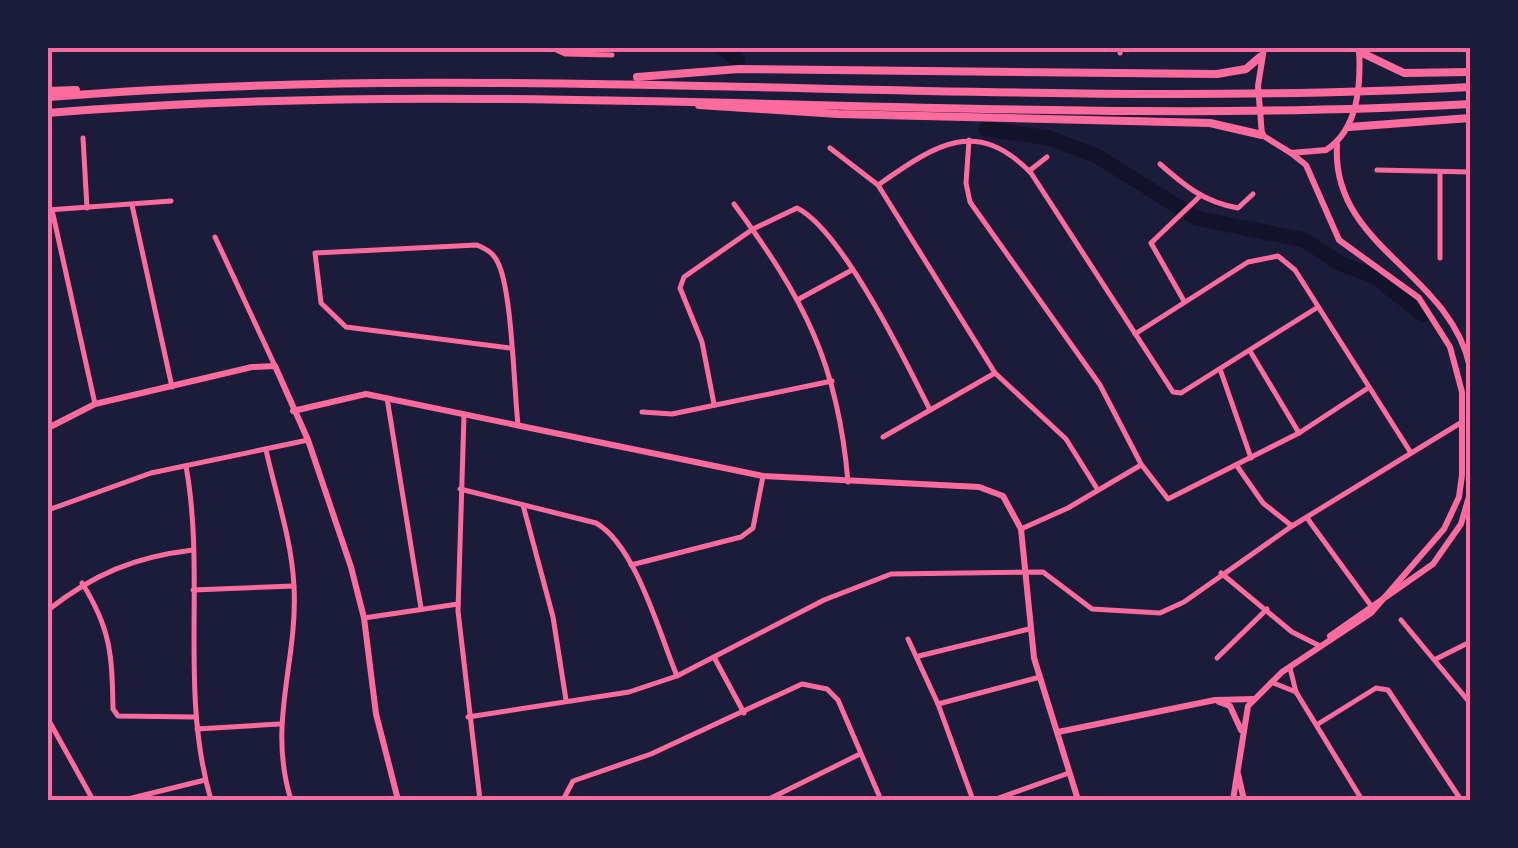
<svg xmlns="http://www.w3.org/2000/svg" width="1518" height="848" font-family="Montserrat,sans-serif">
<style>
.lines{fill:none;stroke-linecap:round;stroke-linejoin:round}
.river{stroke:#12122b;stroke-width:15}
.minor{stroke:#ff6b9d;stroke-width:5}
.tertiary{stroke:#ff6b9d;stroke-width:6}
.secondary{stroke:#ff6b9d;stroke-width:6}
.trunk{stroke:#ff6b9d;stroke-width:8}
.neatline{fill:none;stroke:#ff6b9d;stroke-width:4}
</style>
<rect width="100%" height="100%" fill="#1b1b3a"/>
<g class="lines">
<!-- river -->
<g class="river">
<polyline points="722,48 738,60"/>
<polyline points="986,129 1049,138 1097,156 1196,218 1304,240 1341,264 1374,276 1423,315"/>
</g>
<!-- minor -->
<g class="minor">
<polyline points="552,48 565,54 612,55"/>
<polyline points="1120,48 1120,53"/>
<polyline points="83,138 87,208"/>
<polyline points="969,140 966,183 970,202 1100,385 1141,464 1168,499 1299,433 1368,388"/>
<polyline points="830,148 878,185 995,373 1066,439 1096,487"/>
<path d="M1160 164C1185 186 1204 202 1238 208L1253 194"/>
<polyline points="1377,170 1470,172"/>
<polyline points="1029,171 1047,157"/>
<path d="M878 185C933 147 975 115 1031 173L1173 392 1181 393 1318 307"/>
<path d="M734 204C804 299 838 363 848 482"/>
<polyline points="132,205 172,387"/>
<polyline points="48,210 171,201"/>
<polyline points="52,210 95,404"/>
<polyline points="215,237 275,366"/>
<polyline points="1440,258 1440,172"/>
<polyline points="799,299 852,270"/>
<polyline points="1184,301 1151,243 1199,197"/>
<polyline points="1135,334 1248,262 1278,256 1295,270 1411,453"/>
<path d="M510 348 346 327 321 303 315 253 477 245C488 250 494 253 499 265 512 295 514 388 518 425"/>
<polyline points="1250,351 1299,433"/>
<polyline points="1220,369 1251,458"/>
<polyline points="387,398 421,608"/>
<path d="M714 404 702 342 680 288 684 277 753 229 797 208C842 230 906 362 929 408"/>
<polyline points="642,412 672,414 832,381"/>
<polyline points="464,415 458,611 480,800"/>
<polyline points="883,437 995,373"/>
<path d="M266 450C276 495 292 541 294 587 298 662 267 723 291 800"/>
<path d="M186 466C206 577 179 691 211 800"/>
<polyline points="1237,466 1263,503 1292,526"/>
<path d="M460 489 596 523C636 546 659 633 677 676"/>
<polyline points="523,505 553,617 566,700"/>
<polyline points="48,510 151,473 308,440"/>
<polyline points="1307,518 1372,607"/>
<polyline points="1021,529 1068,508 1141,465"/>
<polyline points="631,565 741,537 753,528 763,476"/>
<polyline points="1221,573 1292,632 1318,645"/>
<path d="M82 583C111 629 112 655 113 709L118 716 195 717"/>
<polyline points="193,590 294,586"/>
<path d="M48 610C94 574 134 557 193 550"/>
<polyline points="364,618 458,604"/>
<polyline points="1401,620 1470,703"/>
<polyline points="908,639 938,704 973,800"/>
<polyline points="919,656 1029,629"/>
<polyline points="1217,658 1267,609"/>
<polyline points="715,659 744,713"/>
<polyline points="1436,659 1470,642"/>
<polyline points="1290,668 1296,692 1362,800"/>
<polyline points="1271,682 1296,692"/>
<polyline points="938,704 1040,677"/>
<polyline points="468,717 629,692 677,676 824,600 891,574 1043,572 1092,609 1160,613 1184,602 1292,526 1462,422"/>
<polyline points="48,719 93,800"/>
<polyline points="1318,724 1376,688 1388,690 1461,800"/>
<polyline points="197,729 279,724"/>
<polyline points="124,800 205,780"/>
<polyline points="563,800 573,781 651,754 802,684 827,689 838,700 881,800"/>
<polyline points="767,800 858,755"/>
<polyline points="993,800 1069,773"/>
</g>
<!-- tertiary -->
<g class="tertiary">
<polyline points="293,411 366,394 763,476 979,487 1003,496 1021,529 1034,658 1078,800"/>
<polyline points="48,428 95,404 252,367 275,366 308,440 351,567 364,618 376,714 398,800"/>
<polyline points="1219,702 1230,706 1241,730"/>
<polyline points="1058,732 1215,700 1254,699"/>
<polyline points="1238,774 1244,800"/>
</g>
<!-- secondary -->
<g class="secondary">
<path d="M1264 48 1258 86 1262 135 1291 153 1326 150C1359 129 1361 83 1359 48"/>
<path d="M1337 145C1331 247 1449 271 1470 367"/>
<polyline points="1330,636 1433,564 1461,524 1470,493"/>
<polyline points="1233,800 1248,706 1282,672 1371,613 1444,529 1459,497 1462,475 1462,392 1450,347 1419,298 1339,240 1306,165 1291,153"/>
</g>
<!-- trunk -->
<g class="trunk">
<polyline points="1360,52 1404,73 1470,72"/>
<polyline points="637,77 739,69 1217,74 1246,69 1260,57"/>
<polyline points="48,91 76,90"/>
<path d="M48 97C522 59 996 112 1470 87"/>
<polyline points="699,105 838,114 1210,123 1262,135"/>
<path d="M48 113C522 74 996 130 1470 104"/>
<polyline points="1349,127 1470,118"/>
</g>
</g>
<!-- border -->
<rect width="1518" height="848" fill="none" stroke="#1b1b3a" stroke-width="100"/>
<rect x="50" y="50" width="1418" height="748" class="neatline"/>
</svg>
